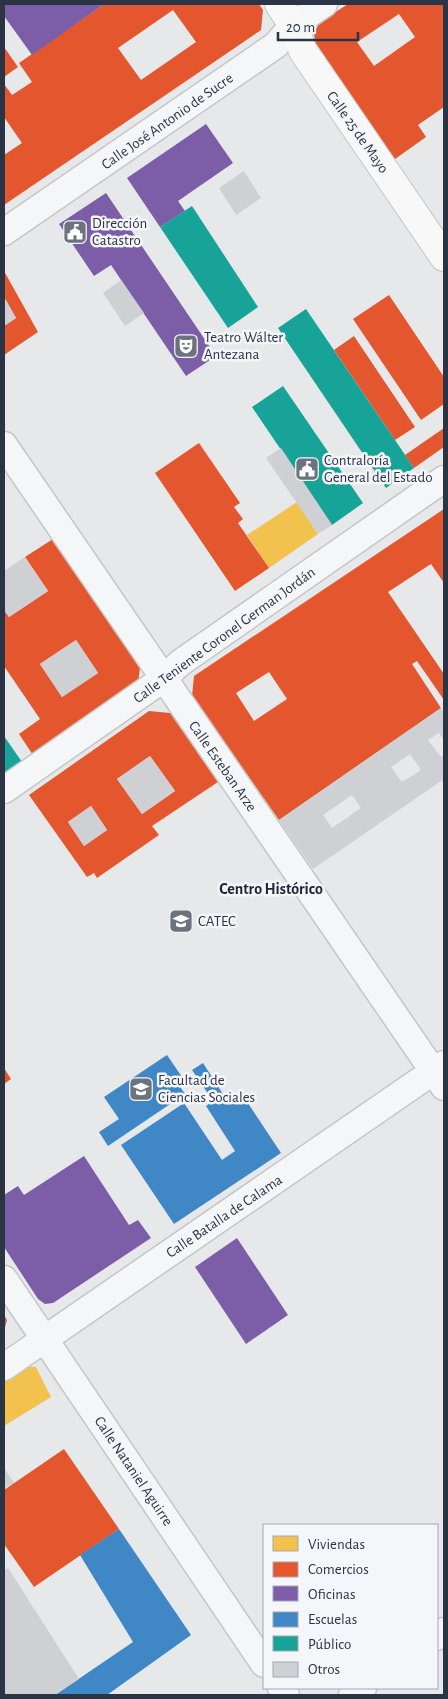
<svg xmlns="http://www.w3.org/2000/svg" width="448" height="1699" font-family="'Alegreya Sans',sans-serif">
<style>
.homes{fill:#f2c14e}
.shops{fill:#e4572e;fill-rule:evenodd}
.offices{fill:#7b5ea7}
.schools{fill:#3f88c5}
.public{fill:#17a398}
.building{fill:#ced0d3;fill-rule:evenodd}
.lines{fill:none;stroke-linecap:round;stroke-linejoin:round}
.street-casing{stroke:#c4c6c8;stroke-width:29}
.secondary-casing{stroke:#c4c6c8;stroke-width:30}
.street{stroke:#f5f6f7;stroke-width:26}
.secondary{stroke:#f8f8f8;stroke-width:28}
.labels{text-anchor:middle;stroke-width:5;stroke-linejoin:round;paint-order:stroke}
.street-label{font-size:15px;fill:#2b3445;stroke:#f4f6f9}
.poi-label{font-size:15px;fill:#2b3445;stroke:#f4f6f9;text-anchor:start}
.neighbourhood-label{font-size:16px;font-weight:bold;fill:#1d2536;stroke:#f4f6f9}
</style>
<rect width="100%" height="100%" fill="#e6e8ea"/>
<!-- homes -->
<g class="homes">
<polygon points="297,502 318,534 269,568 247,535"/>
<polygon points="14,1366 36,1367 51,1397 4,1426 4,1373"/>
</g>
<!-- shops -->
<g class="shops">
<path d="M104 4H259L263 10 261 30 4 205V155L22 143 4 117V84L12 95 32 82 19 63ZM173 10 196 42 141 80 118 48Z"/>
<path d="M348 4H444V107L418 125 426 137 395 159 315 42 314 33 320 22ZM399 14 415 37 374 66 357 42Z"/>
<polygon points="4,47 18,67 4,77"/>
<polygon points="4,271 38,332 4,355 4,326 16,318 4,297"/>
<polygon points="389,295 444,377 444,404 421,420 353,319"/>
<polygon points="354,336 415,427 395,440 334,350"/>
<polygon points="444,428 444,447 414,468 405,455"/>
<polygon points="199,443 240,503 234,507 243,519 238,523 269,568 235,591 155,473"/>
<path d="M444 509V583L431 564 388 592 444 674V700L417 661 412 664 441 708 279 820 192 696 194 676ZM269 672 287 699 254 721 236 693Z"/>
<path d="M53 539 140 668 138 683 33 755 19 734 40 719 4 666V610L9 617 48 591 25 557ZM76 640 98 673 62 697 40 664Z"/>
<path d="M149 711 170 713 218 782 152 826 159 835 97 878 94 873 87 877 29 795ZM150 756 175 791 142 814 117 779ZM91 806 107 830 84 846 68 822Z"/>
<polygon points="4,1068 11,1079 4,1084"/>
<polygon points="4,1315 7,1320 4,1331"/>
<polygon points="64,1449 119,1529 34,1587 4,1544 4,1490"/>
</g>
<!-- offices -->
<g class="offices">
<polygon points="4,4 104,4 32,55 4,16"/>
<polygon points="206,124 233,163 178,201 185,211 160,227 127,178"/>
<polygon points="106,193 216,356 186,376 111,265 94,276 59,224"/>
<polygon points="84,1156 129,1225 138,1220 151,1238 53,1303 45,1304 38,1299 4,1247 4,1195 18,1186 24,1195"/>
<polygon points="237,1238 288,1315 246,1344 195,1267"/>
</g>
<!-- schools -->
<g class="schools">
<polygon points="167,1055 182,1077 176,1081 185,1094 108,1146 99,1132 119,1119 104,1097"/>
<polygon points="203,1063 228,1102 242,1094 281,1153 174,1224 121,1145 184,1103 222,1160 235,1151 206,1106 213,1101 192,1070"/>
<polygon points="119,1529 191,1635 107,1695 55,1695 133,1642 80,1555"/>
</g>
<!-- public -->
<g class="public">
<polygon points="192,206 258,307 228,328 160,227"/>
<polygon points="306,309 414,468 386,488 278,328"/>
<polygon points="283,386 363,503 332,525 252,407"/>
<polygon points="4,736 22,762 4,775"/>
</g>
<!-- building -->
<g class="building">
<polygon points="244,171 261,198 236,215 219,188"/>
<polygon points="121,280 144,313 125,326 103,293"/>
<polygon points="4,297 16,318 4,326"/>
<polygon points="281,448 332,525 318,534 266,458"/>
<polygon points="25,557 48,591 9,617 4,610 4,571"/>
<polygon points="76,640 98,673 62,697 40,664"/>
<path d="M441 708 444 713V740L439 733 428 740 441 757 444 755V779L313 869 279 820ZM410 754 421 770 402 782 391 767ZM352 795 361 808 332 828 323 815Z"/>
<polygon points="150,756 175,791 142,814 117,779"/>
<polygon points="91,806 107,830 84,846 68,822"/>
<polygon points="4,1468 14,1483 4,1488"/>
<polygon points="8,1568 79,1679 55,1695 4,1695 4,1571"/>
</g>
<g class="lines">
<!-- street casing -->
<g class="street-casing">
<g id="street">
<polyline points="4,232 276,45 293,25 324,4"/>
<polyline points="4,445 444,1087"/>
<polyline points="4,790 163,679 180,663 444,479"/>
<polyline points="4,1279 264,1664"/>
<polyline points="4,1367 444,1064"/>
<polyline points="437,1637 444,1631"/>
<polyline points="281,1688 286,1695"/>
<polyline points="352,1695 363,1688"/>
</g>
</g>
<!-- secondary casing -->
<g class="secondary-casing">
<polyline id="secondary" points="279,4 293,25 303,51 444,257"/>
</g>
<!-- street -->
<use href="#street" class="street"/>
<!-- secondary -->
<use href="#secondary" class="secondary"/>
</g>
<!-- icons -->
<defs>
<g id="civic-square" transform="scale(1.25)"><rect x="-9" y="-9" width="18" height="18" rx="4" fill="#6c737f" stroke="#f4f6f9"/><path d="M-.6-6.5H3V-4.5H.6V-3L4-1V1h2V6H-6V1h2V-1L-.6-3ZM-1.2 2.5V6h2.4V2.5Z" fill="#fff"/></g>
<g id="theatre-square" transform="scale(1.25)"><rect x="-9" y="-9" width="18" height="18" rx="4" fill="#6c737f" stroke="#f4f6f9"/><path d="M-5-5.5Q0-4 5-5.5V0Q5 5 0 6Q-5 5-5 0ZM-3.3-2.5H-1v1.5H-3.3ZM1-2.5H3.3v1.5H1ZM-2.8 1Q0 5.5 2.8 1Z" fill="#fff"/></g>
<g id="university-square" transform="scale(1.25)"><rect x="-9" y="-9" width="18" height="18" rx="4" fill="#6c737f" stroke="#f4f6f9"/><path d="M0-5L7-2L0 1L-7-2ZM-4 1L0 2.5L4 1V4Q0 6-4 4Z" fill="#fff"/></g>
</defs>
<g fill-rule="evenodd">
<use href="#civic-square" x="75" y="232"/>
<use href="#theatre-square" x="186" y="346"/>
<use href="#civic-square" x="307" y="469"/>
<use href="#university-square" x="181" y="921"/>
<use href="#university-square" x="141" y="1089"/>
</g>
<g class="labels">
<!-- street labels -->
<g class="street-label">
<text transform="translate(167 121) rotate(-35)" y="5">Calle José Antonio de Sucre</text>
<text transform="translate(358 132) rotate(55)" y="5">Calle 25 de Mayo</text>
<text transform="translate(224 635) rotate(-36)" y="5">Calle Teniente Coronel German Jordán</text>
<text transform="translate(223 766) rotate(55)" y="5">Calle Esteban Arze</text>
<text transform="translate(224 1216) rotate(-34)" y="5">Calle Batalla de Calama</text>
<text transform="translate(134 1471) rotate(56)" y="5">Calle Nataniel Aguirre</text>
</g>
<!-- poi labels -->
<g class="poi-label">
<text x="92" y="228">Dirección<tspan x="92" dy="17">Catastro</tspan></text>
<text x="204" y="342">Teatro Wálter<tspan x="204" dy="17">Antezana</tspan></text>
<text x="324" y="465">Contraloría<tspan x="324" dy="17">General del Estado</tspan></text>
<text x="198" y="926">CATEC</text>
<text x="158" y="1085">Facultad de<tspan x="158" dy="17">Ciencias Sociales</tspan></text>
</g>
<!-- neighbourhood labels -->
<g class="neighbourhood-label">
<text x="271" y="894">Centro Histórico</text>
</g>
</g>
<!-- border -->
<rect width="448" height="1699" fill="none" stroke="#2b3445" stroke-width="10"/>
<!-- legend -->
<rect x="263" y="1524" width="175" height="165" fill="#f4f6f9" stroke="#a4a8b1"/>
<rect x="273" y="1536" width="25" height="15" fill="#f2c14e" stroke="#a4a8b1"/>
<text x="308" y="1549" font-size="15" fill="#2b3445">Viviendas</text>
<rect x="273" y="1562" width="25" height="15" fill="#e4572e" stroke="#a4a8b1"/>
<text x="308" y="1574" font-size="15" fill="#2b3445">Comercios</text>
<rect x="273" y="1586" width="25" height="15" fill="#7b5ea7" stroke="#a4a8b1"/>
<text x="308" y="1599" font-size="15" fill="#2b3445">Oficinas</text>
<rect x="273" y="1612" width="25" height="15" fill="#3f88c5" stroke="#a4a8b1"/>
<text x="308" y="1624" font-size="15" fill="#2b3445">Escuelas</text>
<rect x="273" y="1636" width="25" height="15" fill="#17a398" stroke="#a4a8b1"/>
<text x="308" y="1649" font-size="15" fill="#2b3445">Público</text>
<rect x="273" y="1662" width="25" height="15" fill="#ced0d3" stroke="#a4a8b1"/>
<text x="308" y="1674" font-size="15" fill="#2b3445">Otros</text>
<!-- scale -->
<path d="M278 32v8h80v-8" fill="none" stroke="#2b3445" stroke-width="2.5"/>
<text x="286" y="32" font-size="15" fill="#2b3445" stroke="#f4f6f9" stroke-width="4" paint-order="stroke">20 m</text>
</svg>
